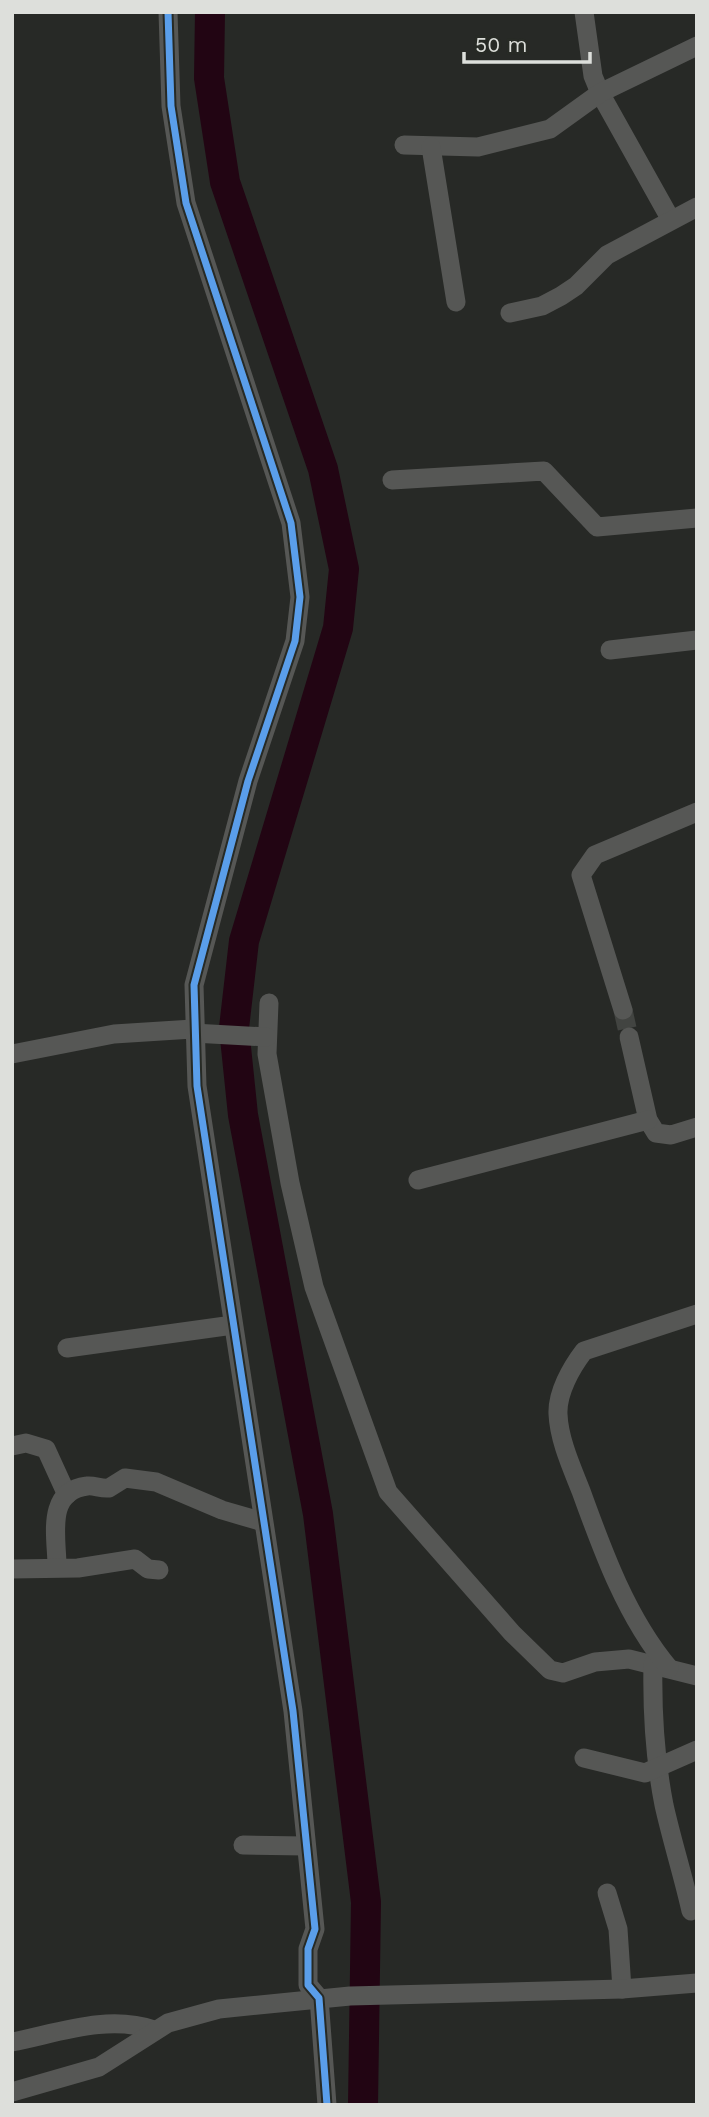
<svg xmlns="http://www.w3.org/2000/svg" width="709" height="2117" font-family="'Work Sans',sans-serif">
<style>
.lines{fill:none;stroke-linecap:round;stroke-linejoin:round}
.river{stroke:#220513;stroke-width:30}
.minor-tunnel{stroke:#424441;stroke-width:19;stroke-dasharray:19 10;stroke-linecap:butt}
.minor{stroke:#565755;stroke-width:19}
.cycleway-casing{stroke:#272a25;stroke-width:11}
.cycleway{stroke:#5a9eea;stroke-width:7}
</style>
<rect width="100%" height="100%" fill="#272926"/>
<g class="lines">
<!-- river -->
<polyline class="river" points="210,12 209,78 225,182 323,469 344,569 338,628 244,941 234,1028 243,1115 318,1514 366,1902 363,2105"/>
<!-- minor-tunnel -->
<polyline class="minor-tunnel" points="623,1010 629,1037"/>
<!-- minor -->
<g class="minor">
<polyline points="168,12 171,106 186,203 291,523 300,597 295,641 248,781 194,985 197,1086 293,1711 315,1929 308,1949 308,1985 319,1998 327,2105"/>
<polyline points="584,12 593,76 600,93 671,220"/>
<polyline points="404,145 478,147 550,129 600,93 697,46"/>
<polyline points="431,147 456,302"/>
<polyline points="510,313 542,306 561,296 576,286 607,255 697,207"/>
<polyline points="392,480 544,471 597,527 697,518"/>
<polyline points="610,650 697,640"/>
<polyline points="269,1003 267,1054 290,1183 314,1287 388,1492 512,1633 550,1670 563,1673 595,1662 629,1659 697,1676"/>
<polyline points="623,1010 581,875 595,855 697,812"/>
<polyline points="193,1033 267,1037"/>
<polyline points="629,1037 648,1120 656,1133 671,1135 697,1127"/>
<polyline points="12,1054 114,1034 193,1029"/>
<polyline points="418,1180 648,1120"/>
<polyline points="67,1348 233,1325"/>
<polyline points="12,1446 26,1443 46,1449 67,1495"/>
<path d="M57 1566C57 1538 45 1491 87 1486 94 1485 101 1489 109 1488L125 1478 156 1482 222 1510 263 1522"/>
<polyline points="12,1569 78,1568 135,1559 148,1569 159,1570"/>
<path d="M653 1664C652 1711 655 1759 664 1805 672 1841 683 1875 691 1911"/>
<path d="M669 1668C627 1618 603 1552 581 1491 572 1468 559 1440 558 1414 557 1393 571 1368 584 1351L697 1314"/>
<polyline points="584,1758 645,1773 697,1750"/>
<polyline points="243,1845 305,1846"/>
<polyline points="607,1893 618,1929 622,1989"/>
<path d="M12 2042C58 2033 108 2014 154 2030"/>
<polyline points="12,2092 99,2067 168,2023 219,2009 350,1996 622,1989 697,1983"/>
</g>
<!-- cycleway casing -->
<g class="cycleway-casing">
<polyline id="cycleway" points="168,12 171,106 186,203 291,523 300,597 295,641 248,781 194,985 197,1086 293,1711 315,1929 308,1949 308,1985 319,1998 327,2105"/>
</g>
<!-- cycleway -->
<use href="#cycleway" class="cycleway"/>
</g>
<!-- border -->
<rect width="709" height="2117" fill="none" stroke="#dddfdb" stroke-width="28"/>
<!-- scale -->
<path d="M464 52v10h126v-10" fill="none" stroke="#dddfdb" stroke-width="3.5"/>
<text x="475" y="52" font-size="21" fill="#dddfdb" stroke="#272a25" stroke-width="5" paint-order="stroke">50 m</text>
</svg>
